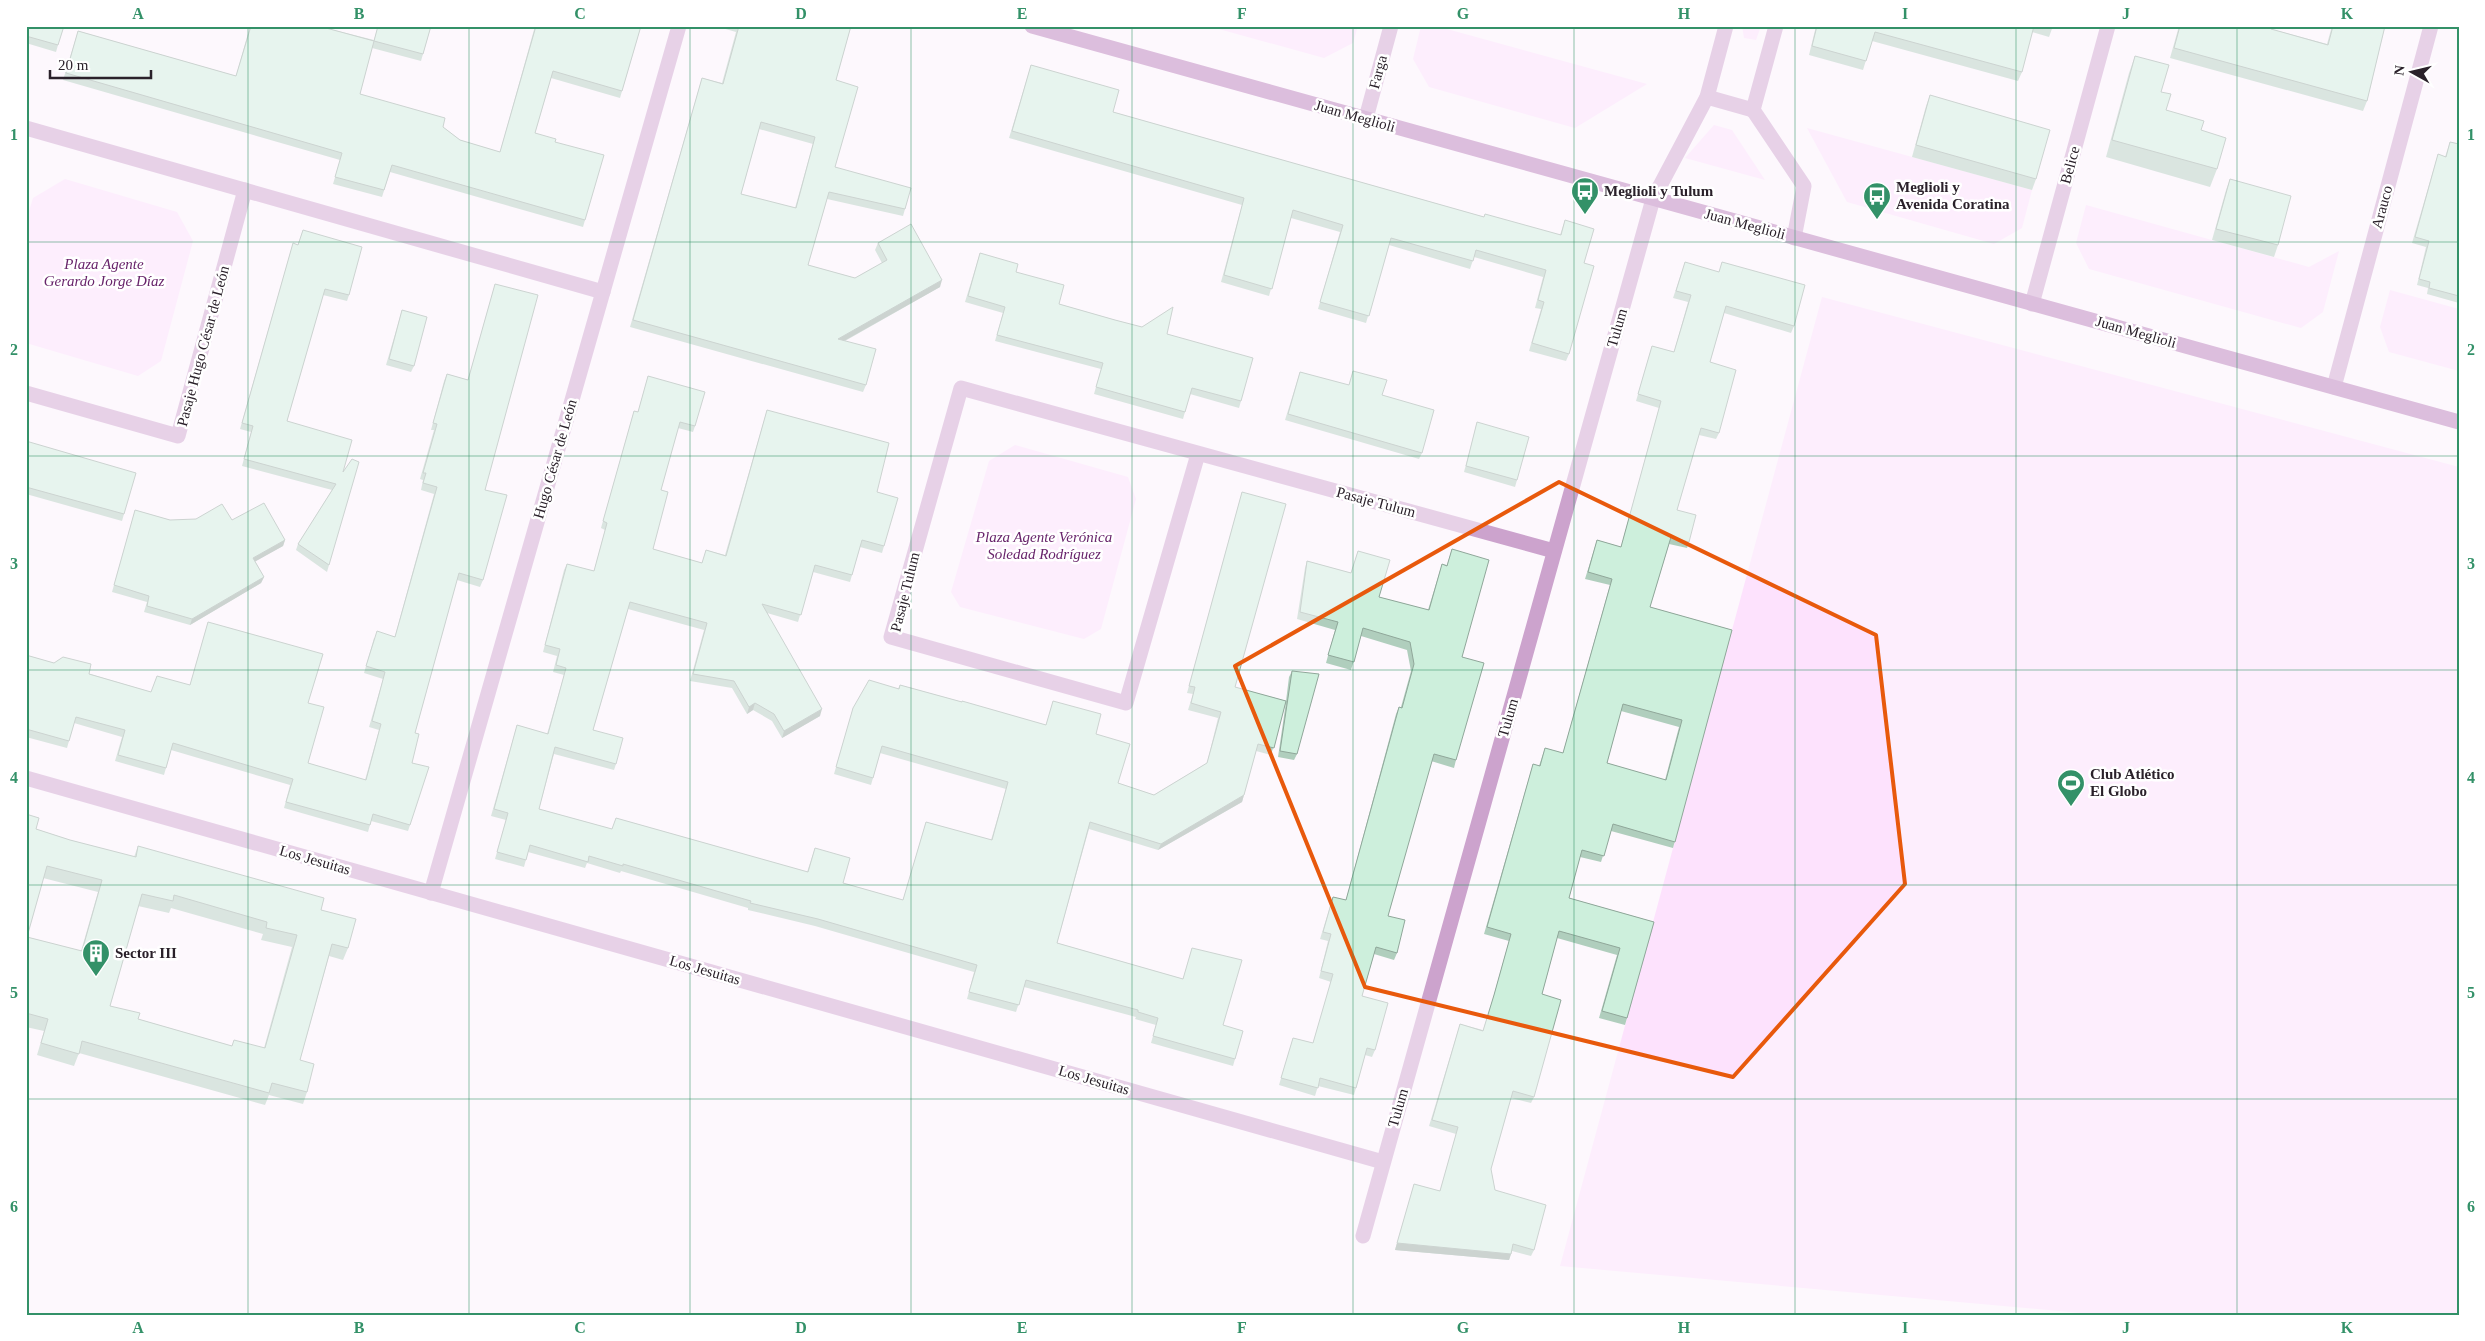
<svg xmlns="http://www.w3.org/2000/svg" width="2485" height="1341" font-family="'Times New Roman',serif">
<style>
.green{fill:#fde2fd}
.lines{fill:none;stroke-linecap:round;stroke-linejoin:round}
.minor{stroke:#cca3cd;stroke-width:15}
.secondary{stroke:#b478b5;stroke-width:15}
.wall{fill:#b0cebd;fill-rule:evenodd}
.shaded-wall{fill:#90a79a}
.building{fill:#cdefdc;stroke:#90a79a;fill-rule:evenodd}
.marked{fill:none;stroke:#e8590c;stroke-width:4;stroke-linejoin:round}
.grid{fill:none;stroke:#339168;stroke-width:1;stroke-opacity:0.55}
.labels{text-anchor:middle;stroke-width:5;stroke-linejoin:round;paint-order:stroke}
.street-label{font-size:15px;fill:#2a212a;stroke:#fff}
.poi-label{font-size:15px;font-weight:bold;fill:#2a212a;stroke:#fff;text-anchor:start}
.park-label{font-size:15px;font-style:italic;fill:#68246b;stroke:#fff}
.neatline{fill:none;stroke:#339168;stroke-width:2}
.grid-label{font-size:16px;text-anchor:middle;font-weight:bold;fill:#339168}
</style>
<rect width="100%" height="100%" fill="#fdf8fd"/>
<!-- green -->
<g class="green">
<polygon points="1208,26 1358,26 1353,43 1324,58"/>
<polygon points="1421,26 1436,26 1647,84 1575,128 1429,87 1413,59"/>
<polygon points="1742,26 1761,26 1756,40 1744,38"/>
<polygon points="1714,125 1732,130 1765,180 1685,158"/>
<polygon points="1807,128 2032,190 2022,228 1994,244 1847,202"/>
<polygon points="65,179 177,212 193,241 161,361 138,376 26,343 26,221 33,198"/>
<polygon points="2086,205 2309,267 2339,251 2323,312 2301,328 2089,269 2076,243"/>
<polygon points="2390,290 2459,309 2459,371 2389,352 2380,327"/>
<polygon points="1822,297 2459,467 2459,1315 2103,1315 1560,1266"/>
<polygon points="1015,445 1128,477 1136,499 1101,629 1084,639 960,607 951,592 989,461"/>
</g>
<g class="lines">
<!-- minor -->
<g class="minor">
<polyline points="1776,26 1753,110 1804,186 1794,238"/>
<polyline points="1707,97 1753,110"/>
<polyline points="1366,118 1391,26"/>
<polyline points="26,128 603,292"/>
<polyline points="2032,304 2108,26"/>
<polyline points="2334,387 2431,26"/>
<polyline points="26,393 178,436 245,190"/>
<polyline points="1198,454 1126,703 891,637 961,388 1554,551"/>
<polyline points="26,778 1383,1162"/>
<polyline points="431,893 679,26"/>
<polyline points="1363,1236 1653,199 1707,97 1726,26"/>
</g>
<!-- secondary -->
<polyline class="secondary" points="1032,26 2459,422"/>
</g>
<!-- wall -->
<g class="wall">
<polygon points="26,26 58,45 56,52 26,43"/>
<polygon points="250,26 326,26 326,28 374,40 378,26 431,26 421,61 372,48 360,94 443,127 460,140 500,152 535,26 641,26 620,98 551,78 535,133 555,142 585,220 583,227 390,172 382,197 333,184 340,160 63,80 78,31 236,76"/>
<path d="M722 26H851L836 80 835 167 905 209 903 216 827 199 808 265 855 278 882 263 875 250 878 243 940 287 845 341 866 385 863 392 630 327 702 78 722 83 736 32 722 28ZM759 129 813 144 795 208 741 194Z"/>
<polygon points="1816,26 2053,26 2049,37 2032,32 2022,72 2018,81 1872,41 1863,70 1809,55"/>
<polygon points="2179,26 2272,26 2271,29 2327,44 2332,26 2385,26 2367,101 2363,111 2170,58"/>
<polygon points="2135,56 2161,92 2166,110 2201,130 2217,169 2210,187 2106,157 2129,73"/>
<polygon points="1031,65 1113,112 1484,217 1560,235 1565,220 1584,263 1569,354 1566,361 1529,351 1541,309 1535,308 1543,277 1474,257 1470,269 1389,245 1366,323 1318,309 1340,232 1291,218 1269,296 1221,282 1242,205 1009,138"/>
<polygon points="1930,95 2036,179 2032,190 1912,157 1926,106"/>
<polygon points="2450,142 2459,144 2459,303 2427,294 2428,288 2417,285 2426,247 2412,243 2438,154 2445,157"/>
<polygon points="2230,179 2278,245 2274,257 2212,240 2226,190"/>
<polygon points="303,230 349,295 347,301 323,295 287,421 343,472 329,565 327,572 296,550 298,544 332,490 242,466 251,432 240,429 291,250 293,243 298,245"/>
<polygon points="980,253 1016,272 1059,304 1115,320 1167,334 1241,401 1239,408 1190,394 1183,419 1094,394 1101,369 995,341 1003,313 965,302"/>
<path d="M1685 262 1794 326 1791 333 1724 313 1710 362 1719 433 1716 439 1699 435 1677 510 1689 542 1687 548 1669 544 1650 607 1732 630 1673 848 1611 831 1601 862 1580 857 1569 898 1654 922 1627 1018 1625 1025 1599 1018 1617 955 1557 938 1542 994 1534 1097 1531 1103 1511 1098 1491 1169 1495 1190 1534 1250 1531 1256 1512 1251 1509 1260 1395 1250 1414 1184 1440 1191 1456 1134 1429 1126 1460 1024 1483 1030 1492 1002 1509 941 1484 934 1533 764 1539 766 1545 748 1563 753 1610 585 1585 579 1597 540 1621 547 1659 408 1636 401 1652 346 1674 352 1688 302 1673 298ZM1621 711 1679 727 1665 780 1607 763Z"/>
<polygon points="495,284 485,490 483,580 480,587 457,580 415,733 412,763 410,825 408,831 371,821 368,832 284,808 290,785 171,750 164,775 115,761 122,737 74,723 67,748 26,737 26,655 151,692 190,685 208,622 308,703 308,763 365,780 379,730 369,727 383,679 364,673 374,638 395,636 434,494 421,490 423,480 420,479 434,430 431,430 444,381 447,374 468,380"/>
<polygon points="402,310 414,366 411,372 386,365"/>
<polygon points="1300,372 1382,395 1422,453 1419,459 1285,420"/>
<polygon points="648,376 695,426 693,432 678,428 661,490 653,549 702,563 706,550 725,555 767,410 877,492 884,546 882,553 860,547 850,582 813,572 798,622 767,613 820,716 782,738 772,721 753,710 747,714 732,688 690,681 704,630 628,609 593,730 616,764 614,770 554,754 539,809 612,829 616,818 807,872 815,848 843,883 903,900 926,822 991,840 1006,789 880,753 871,785 834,774 853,708 898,689 900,685 1046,725 1053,701 1096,734 1118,783 1154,795 1207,763 1218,718 1188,710 1193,694 1187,693 1242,492 1235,687 1286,701 1289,677 1292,671 1297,754 1294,760 1278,757 1286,702 1271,755 1256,751 1242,802 1158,850 1089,829 1057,943 1183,979 1192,948 1223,1025 1235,1059 1233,1066 1151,1043 1156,1025 1135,1019 1136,1017 1024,987 1016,1012 967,999 974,972 815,926 748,910 748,908 621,871 620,873 587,863 585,868 528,852 524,867 495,859 506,820 491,816 517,725 547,734 564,675 553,672 557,656 543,652 564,570 567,564 594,571 605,530 601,528 632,418 634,411 638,412"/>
<polygon points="1477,422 1517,480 1515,487 1464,472"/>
<polygon points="26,441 124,514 122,521 26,494"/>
<polygon points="135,510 170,520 232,520 285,540 283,546 255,561 264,577 261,583 190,625 144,612 147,602 112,592"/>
<polygon points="1452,549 1462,657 1456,760 1454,768 1431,761 1388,916 1397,953 1394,960 1374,954 1362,996 1375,1050 1372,1057 1365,1055 1354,1095 1318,1086 1315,1096 1279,1085 1293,1038 1313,1043 1331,982 1319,978 1328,941 1320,939 1333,897 1346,900 1396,714 1399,707 1401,707 1411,671 1407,650 1361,636 1351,670 1326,663 1335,630 1297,619 1305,568 1307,561 1351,573 1358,551 1379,597 1428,610 1442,564 1447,565"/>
<path d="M26 814 36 829 70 840 134 857 138 846 321 910 348 948 343 960 329 956 300 1060 307 1092 303 1104 269 1095 265 1105 79 1053 74 1066 37 1055 44 1031 26 1027ZM43 878 98 892 81 951 27 937ZM138 906 169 913 171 908 263 934 261 940 292 947 264 1048 232 1046 138 1019 110 1006Z"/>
</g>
<!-- shaded-wall -->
<g class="shaded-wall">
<polygon points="942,280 940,287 835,346 838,339"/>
<polygon points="285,540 283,546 251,564 253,558"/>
<polygon points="264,577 261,583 190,625 192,619"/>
<polygon points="755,703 753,710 747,714 749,707"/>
<polygon points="822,709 820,716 782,738 784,731"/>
<polygon points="1244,795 1242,802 1158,850 1161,844"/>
<polygon points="1397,1243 1511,1254 1509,1260 1395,1250"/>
</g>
<!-- building -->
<g class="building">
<polygon points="26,26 64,26 58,45 26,36"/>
<polygon points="251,26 326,26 326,28 374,41 360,94 445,118 443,127 460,140 500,152 536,26 641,26 622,91 553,71 535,133 556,139 555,142 604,155 585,220 392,165 384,190 335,177 342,153 66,73 78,31 236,76"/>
<polygon points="378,26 431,26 423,54 374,41"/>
<path d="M739 26H851L836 80 858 87 835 167 911 188 905 209 829 192 808 265 855 278 887 260 878 243 911 224 942 280 838 339 876 349 866 385 633 320 702 78 723 84ZM761 122 815 137 796 208 741 194Z"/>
<polygon points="1817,26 2034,26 2022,72 1875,32 1866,61 1812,46"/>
<polygon points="2045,26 2053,26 2053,28"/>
<polygon points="2180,26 2272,26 2271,29 2328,45 2333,26 2385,26 2367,101 2174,48"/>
<polygon points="2135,56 2169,65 2161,92 2171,94 2166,110 2204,121 2201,130 2226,138 2217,169 2112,140"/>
<polygon points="1031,65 1119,90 1113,112 1484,217 1485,214 1561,235 1565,220 1594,229 1584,263 1594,266 1569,354 1532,343 1544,302 1538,300 1546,270 1476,250 1473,261 1391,238 1369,316 1320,302 1343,225 1293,210 1272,289 1224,275 1244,198 1012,131"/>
<polygon points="1930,95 2050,130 2036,179 1916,145"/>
<polygon points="2450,142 2459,144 2459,296 2429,288 2430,282 2419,279 2429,241 2415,237 2438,154 2446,157"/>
<polygon points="2230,179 2291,196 2278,245 2216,229"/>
<polygon points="303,230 362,247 349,295 325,289 287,421 352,440 343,472 352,459 359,462 329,565 298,544 336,484 244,459 253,426 242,423 293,243 298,245"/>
<polygon points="980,253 1018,264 1016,272 1064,285 1059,304 1115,320 1142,327 1173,307 1167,334 1253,358 1241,401 1192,388 1185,412 1096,387 1103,363 997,335 1005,307 968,296"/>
<path d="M1685 262 1719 272 1722 262 1805 285 1794 326 1726 306 1710 362 1736 370 1719 433 1701 428 1677 510 1696 515 1689 542 1671 537 1650 607 1732 630 1675 842 1613 824 1604 856 1582 850 1569 898 1654 922 1627 1018 1602 1011 1620 948 1559 931 1542 994 1561 1000 1534 1097 1513 1091 1491 1169 1495 1190 1546 1205 1534 1250 1513 1244 1511 1254 1397 1243 1414 1184 1440 1191 1458 1127 1432 1120 1460 1024 1483 1031 1494 995 1511 934 1487 927 1533 764 1540 766 1545 748 1563 753 1612 579 1588 572 1597 540 1621 547 1661 401 1638 394 1652 346 1674 352 1691 295 1676 291ZM1623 704 1682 720 1666 780 1607 763Z"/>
<polygon points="495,284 538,295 485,490 507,495 483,580 459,573 415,733 419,734 412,763 429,767 410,825 373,814 370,825 286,802 293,779 173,743 166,768 118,755 125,730 76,717 69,741 26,729 26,655 54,663 63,657 91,664 89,674 151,692 157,676 190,685 208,622 323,654 308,703 324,707 308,763 366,780 381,724 372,721 385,672 366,666 377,631 395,637 437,487 423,483 426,473 423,473 437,424 433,423 447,374 468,380"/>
<polygon points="402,310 427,317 414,366 389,359"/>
<polygon points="1353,371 1387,380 1382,395 1434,410 1422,453 1288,414 1300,372 1349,385"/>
<polygon points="648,376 705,392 695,426 680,422 661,490 668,492 653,549 702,563 706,550 726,556 767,410 889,443 877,492 898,498 884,546 862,540 852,575 815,565 801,615 762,604 822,709 784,731 774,714 755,703 749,707 734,681 693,674 707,623 630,602 593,730 623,738 616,764 555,747 539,809 612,829 616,818 808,872 815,848 850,858 843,883 903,900 926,822 992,840 1008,782 882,746 873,778 836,767 853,708 869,680 899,689 900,685 962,702 962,701 1046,725 1053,701 1101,714 1096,734 1130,744 1118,783 1154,795 1207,763 1221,712 1191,703 1195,687 1189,686 1242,492 1286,504 1235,687 1286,701 1274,748 1258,744 1244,795 1161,844 1090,822 1057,943 1183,979 1192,948 1242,960 1223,1025 1243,1031 1235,1059 1153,1036 1158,1018 1138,1012 1138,1010 1026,980 1019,1005 969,992 977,965 818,919 750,903 751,901 623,864 623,866 589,856 588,862 530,845 526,860 497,852 508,813 494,809 517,725 548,734 566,668 556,665 560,649 545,645 567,564 594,571 607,523 603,521 634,411 638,412"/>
<polygon points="1477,422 1529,437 1517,480 1466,466"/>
<polygon points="26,441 136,473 124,514 26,487"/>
<polygon points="264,503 285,540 253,558 264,577 192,619 147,606 149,596 114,585 135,510 170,520 196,519 222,504 232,520"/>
<polygon points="1452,549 1489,560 1462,657 1484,663 1456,760 1434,754 1388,916 1405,920 1397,953 1376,947 1362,996 1388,1003 1375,1050 1367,1048 1356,1088 1320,1078 1318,1088 1281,1078 1293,1038 1313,1043 1333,974 1321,971 1331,934 1323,932 1333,897 1346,900 1399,707 1402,708 1414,664 1410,642 1363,628 1354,662 1328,655 1338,622 1300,612 1307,561 1351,573 1358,551 1390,560 1379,597 1429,610 1442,564 1447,566"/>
<polygon points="1292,671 1319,674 1297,754 1280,751"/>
<path d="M26 814 39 818 36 829 70 840 136 857 138 846 324 898 321 910 356 919 348 948 332 944 300 1060 314 1064 307 1092 272 1083 269 1093 82 1041 79 1054 41 1043 48 1019 26 1013ZM47 866 102 880 82 951 27 937ZM142 894 173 901 174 895 267 922 266 928 297 935 265 1048 234 1040 232 1046 138 1019 140 1013 110 1006Z"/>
</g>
<!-- marked area -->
<path d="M0 0H2485V1341H0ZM1559 482 1876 635 1905 884 1733 1077 1365 987 1235 666Z" fill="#fdf8fd" fill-opacity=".55" fill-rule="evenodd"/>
<path class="marked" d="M1559 482 1876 635 1905 884 1733 1077 1365 987 1235 666Z"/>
<!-- grid -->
<path class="grid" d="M248 26V1315M469 26V1315M690 26V1315M911 26V1315M1132 26V1315M1353 26V1315M1574 26V1315M1795 26V1315M2016 26V1315M2237 26V1315M26 242H2459M26 456H2459M26 670H2459M26 885H2459M26 1099H2459"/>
<!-- icons -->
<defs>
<g id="bus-pin" transform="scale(1.4375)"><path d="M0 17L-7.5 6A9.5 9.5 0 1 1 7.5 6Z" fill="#339168" stroke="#fff"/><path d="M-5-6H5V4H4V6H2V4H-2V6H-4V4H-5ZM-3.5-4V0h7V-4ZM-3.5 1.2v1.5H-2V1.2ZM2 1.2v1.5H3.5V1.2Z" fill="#fff"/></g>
<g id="stadium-pin" transform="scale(1.4375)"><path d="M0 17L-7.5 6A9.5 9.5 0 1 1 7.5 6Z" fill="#339168" stroke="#fff"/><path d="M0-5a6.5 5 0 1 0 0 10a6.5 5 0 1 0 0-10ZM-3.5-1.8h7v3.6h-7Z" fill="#fff"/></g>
<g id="building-pin" transform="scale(1.4375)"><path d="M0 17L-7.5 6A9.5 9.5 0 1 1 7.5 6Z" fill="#339168" stroke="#fff"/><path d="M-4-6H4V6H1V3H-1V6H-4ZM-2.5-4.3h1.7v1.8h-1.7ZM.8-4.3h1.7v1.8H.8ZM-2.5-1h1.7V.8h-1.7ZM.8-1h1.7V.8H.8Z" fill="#fff"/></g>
</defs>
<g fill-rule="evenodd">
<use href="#bus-pin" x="1585" y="191"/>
<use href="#bus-pin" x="1877" y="196"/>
<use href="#stadium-pin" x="2071" y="783"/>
<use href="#building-pin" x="96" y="953"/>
</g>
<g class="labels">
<!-- street labels -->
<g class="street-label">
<text transform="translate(1378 72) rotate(-75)" y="5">Farga</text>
<text transform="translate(1355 116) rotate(16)" y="5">Juan Meglioli</text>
<text transform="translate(2070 165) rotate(-75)" y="5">Belice</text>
<text transform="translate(2382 207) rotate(-75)" y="5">Arauco</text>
<text transform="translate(1745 224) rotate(15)" y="5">Juan Meglioli</text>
<text transform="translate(1617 328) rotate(-74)" y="5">Tulum</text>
<text transform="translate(2136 332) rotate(16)" y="5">Juan Meglioli</text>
<text transform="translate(203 346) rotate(-75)" y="5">Pasaje Hugo César de León</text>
<text transform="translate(555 459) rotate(-74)" y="5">Hugo César de León</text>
<text transform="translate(1376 502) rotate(15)" y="5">Pasaje Tulum</text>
<text transform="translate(905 592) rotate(-76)" y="5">Pasaje Tulum</text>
<text transform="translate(1508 718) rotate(-74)" y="5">Tulum</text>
<text transform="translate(315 860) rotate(16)" y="5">Los Jesuitas</text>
<text transform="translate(705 970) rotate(16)" y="5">Los Jesuitas</text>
<text transform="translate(1094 1080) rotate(16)" y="5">Los Jesuitas</text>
<text transform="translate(1398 1108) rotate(-74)" y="5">Tulum</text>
</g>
<!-- poi labels -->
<g class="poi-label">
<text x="1896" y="192">Meglioli y<tspan x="1896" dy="17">Avenida Coratina</tspan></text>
<text x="1604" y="196">Meglioli y Tulum</text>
<text x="2090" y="779">Club Atlético<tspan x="2090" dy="17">El Globo</tspan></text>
<text x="115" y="958">Sector III</text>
</g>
<!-- park labels -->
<g class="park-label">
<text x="104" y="269">Plaza Agente<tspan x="104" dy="17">Gerardo Jorge Díaz</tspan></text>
<text x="1044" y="542">Plaza Agente Verónica<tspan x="1044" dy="17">Soledad Rodríguez</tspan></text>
</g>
</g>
<!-- border -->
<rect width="2485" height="1341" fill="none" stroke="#ffffff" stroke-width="55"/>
<!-- north arrow -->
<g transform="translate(2412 72) rotate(278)" stroke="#ffffff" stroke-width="4" paint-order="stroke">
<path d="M0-4L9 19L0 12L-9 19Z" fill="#2a212a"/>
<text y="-8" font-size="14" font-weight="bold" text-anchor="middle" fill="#2a212a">N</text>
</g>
<!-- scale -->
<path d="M50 70v8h101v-8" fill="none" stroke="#2a212a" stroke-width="2.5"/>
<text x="58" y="70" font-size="15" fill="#2a212a" stroke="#ffffff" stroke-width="4" paint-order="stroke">20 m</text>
<rect x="28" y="28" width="2430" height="1286" class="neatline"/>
<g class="grid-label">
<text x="138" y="19">A</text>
<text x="359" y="19">B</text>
<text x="580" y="19">C</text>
<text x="801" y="19">D</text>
<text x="1022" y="19">E</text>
<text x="1242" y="19">F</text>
<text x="1463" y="19">G</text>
<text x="1684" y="19">H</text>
<text x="1905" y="19">I</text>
<text x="2126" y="19">J</text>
<text x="2347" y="19">K</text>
<text x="14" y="140">1</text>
<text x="2471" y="140">1</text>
<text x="14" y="355">2</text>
<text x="2471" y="355">2</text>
<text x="14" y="569">3</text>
<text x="2471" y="569">3</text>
<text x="14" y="783">4</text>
<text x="2471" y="783">4</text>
<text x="14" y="998">5</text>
<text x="2471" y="998">5</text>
<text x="14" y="1212">6</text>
<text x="2471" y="1212">6</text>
<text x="138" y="1333">A</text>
<text x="359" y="1333">B</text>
<text x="580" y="1333">C</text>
<text x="801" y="1333">D</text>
<text x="1022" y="1333">E</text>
<text x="1242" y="1333">F</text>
<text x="1463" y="1333">G</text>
<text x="1684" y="1333">H</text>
<text x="1905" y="1333">I</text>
<text x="2126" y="1333">J</text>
<text x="2347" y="1333">K</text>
</g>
</svg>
